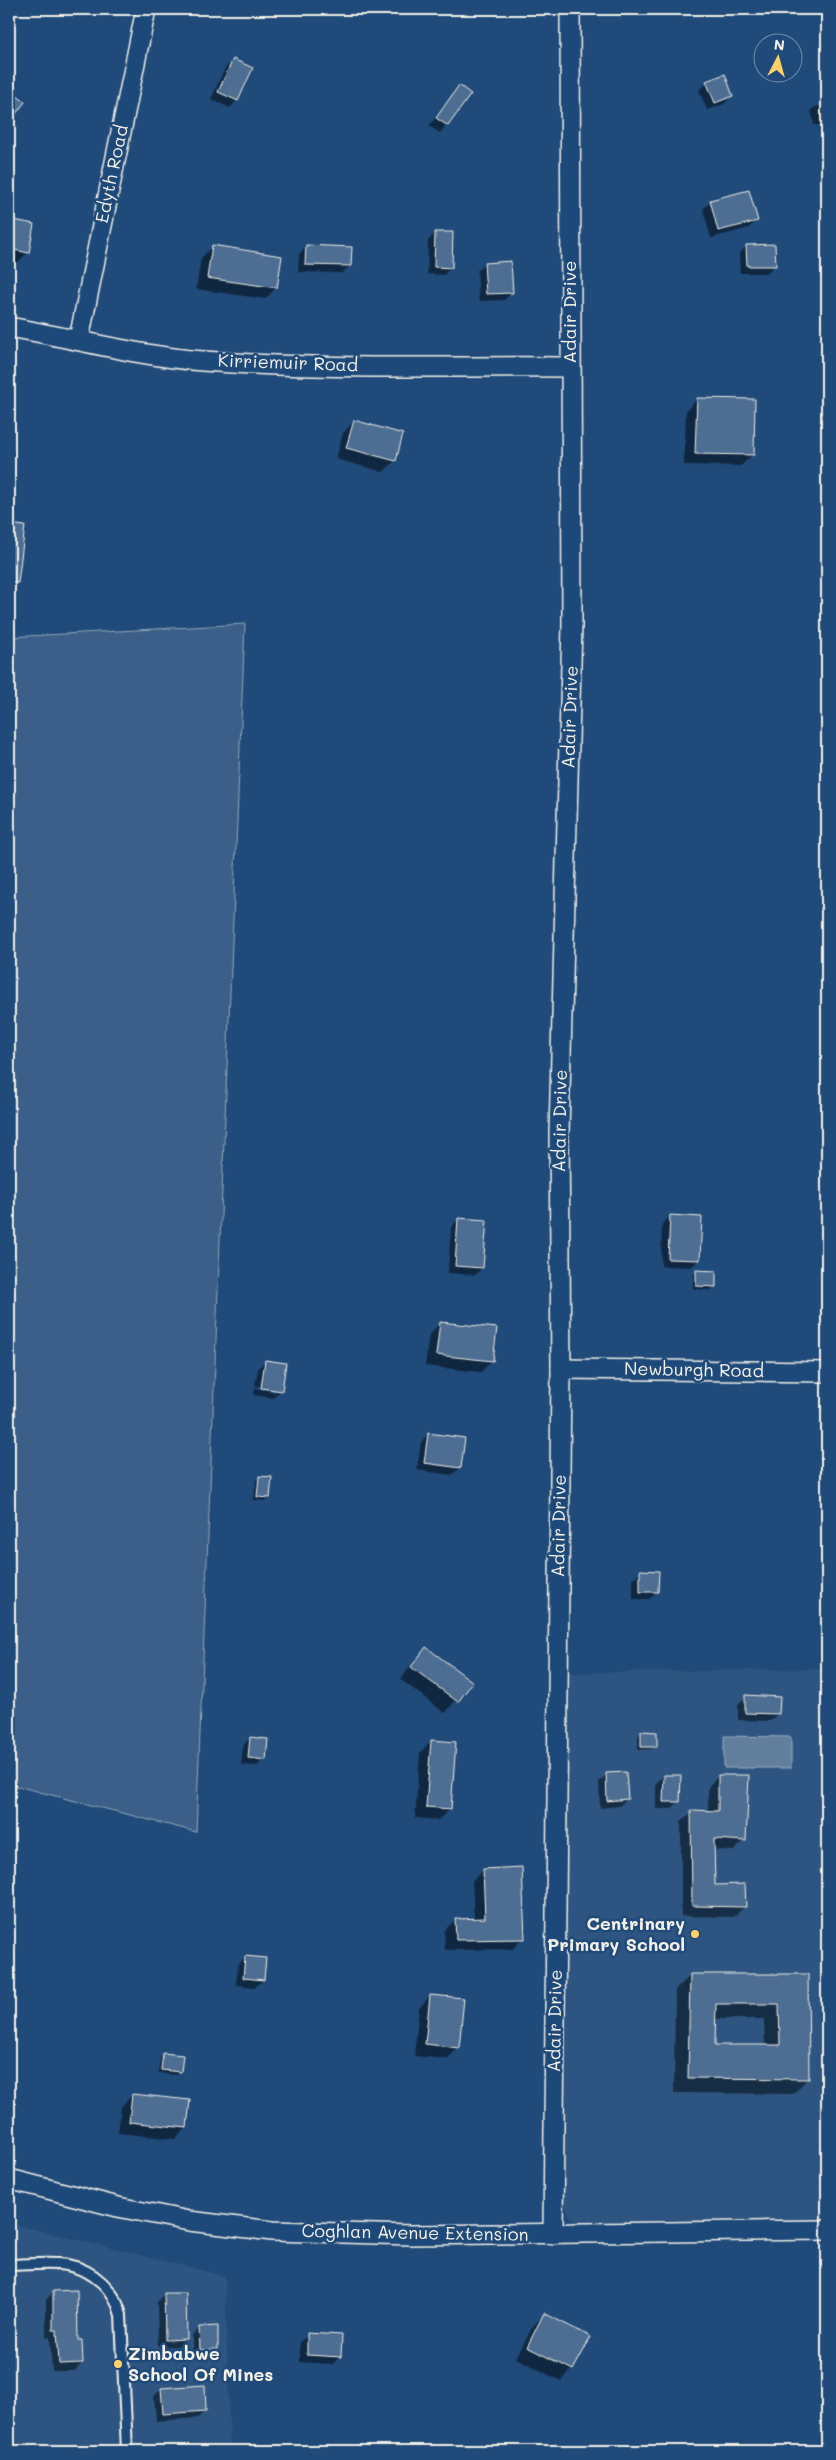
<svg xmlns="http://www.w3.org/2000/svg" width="836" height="2460" font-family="Mali,sans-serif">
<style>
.built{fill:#2d5581}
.green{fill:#3a5f88;stroke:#97a8b8}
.water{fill:#627e9d;stroke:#9cacbb}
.shadow{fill:#0007;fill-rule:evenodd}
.building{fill:#4d6e92;stroke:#f4f1e8;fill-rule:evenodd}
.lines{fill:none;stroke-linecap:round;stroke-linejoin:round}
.service-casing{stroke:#f4f1e8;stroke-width:14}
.minor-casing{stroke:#f4f1e8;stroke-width:22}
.service{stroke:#1f4a7a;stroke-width:10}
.minor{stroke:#1f4a7a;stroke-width:19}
.poi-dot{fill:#ffd166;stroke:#1f4a7a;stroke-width:2}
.labels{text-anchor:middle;stroke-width:5;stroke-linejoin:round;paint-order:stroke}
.street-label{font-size:18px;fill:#f4f1e8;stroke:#1f4a7a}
.poi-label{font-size:18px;font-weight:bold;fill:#f4f1e8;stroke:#1f4a7a;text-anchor:end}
</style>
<rect width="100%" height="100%" fill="#1f4a7a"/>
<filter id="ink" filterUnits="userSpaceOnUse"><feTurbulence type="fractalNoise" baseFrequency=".02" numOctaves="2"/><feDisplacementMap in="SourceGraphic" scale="10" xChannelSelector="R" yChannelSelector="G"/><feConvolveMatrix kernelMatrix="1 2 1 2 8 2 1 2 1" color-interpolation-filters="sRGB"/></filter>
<g filter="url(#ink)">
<!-- built -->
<g class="built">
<polygon points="827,1669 827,2224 577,2227 558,2194 566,1673"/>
<polygon points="9,2223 225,2276 230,2451 9,2451"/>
</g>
<!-- green -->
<polygon class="green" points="245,624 196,1832 9,1784 9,637"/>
<!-- water -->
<polygon class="water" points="724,1736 791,1737 791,1768 724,1768"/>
<!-- shadow -->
<g class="shadow">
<polygon points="702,9 716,9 714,11"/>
<polygon points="233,61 237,100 230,108 211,99 225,68"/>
<polygon points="707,83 732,96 724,104 707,110 699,90"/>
<polygon points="459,87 470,94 440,133 429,126"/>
<polygon points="827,105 827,126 814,125 811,110 815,107"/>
<polygon points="711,201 756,221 749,228 711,238 703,209"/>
<polygon points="9,221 33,225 27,253 16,264 9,263"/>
<polygon points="435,233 451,267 444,275 427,274 428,241"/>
<polygon points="307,246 350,266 342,273 298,272 299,254"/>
<polygon points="747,246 775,265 767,273 740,273 739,254"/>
<polygon points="212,247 276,288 265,299 196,289 201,258"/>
<polygon points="484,264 512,292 504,300 479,301 477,271"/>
<polygon points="697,399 752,455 741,466 684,465 686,411"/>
<polygon points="354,421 395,461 383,472 336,459 343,433"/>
<polygon points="9,451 15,452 12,474 9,478"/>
<polygon points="670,1217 699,1260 691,1267 661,1266 662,1224"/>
<polygon points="459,1219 482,1268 475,1275 448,1273 451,1227"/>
<polygon points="697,1271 715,1286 711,1290 693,1289 693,1275"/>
<polygon points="440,1323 492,1360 481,1372 425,1366 429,1335"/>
<polygon points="265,1361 280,1391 273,1398 254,1395 255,1388 276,1392 276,1389 255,1386 258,1369"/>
<polygon points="428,1434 460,1468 452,1475 417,1470 421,1442"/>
<polygon points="259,1477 269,1498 266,1501 254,1500 256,1481"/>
<polygon points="641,1572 657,1592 649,1599 633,1599 633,1579"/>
<polygon points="427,1648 471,1682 445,1713 400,1679"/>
<polygon points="746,1697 778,1714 770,1721 738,1720 738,1704"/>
<polygon points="641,1733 656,1746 652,1749 638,1750 638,1736"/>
<polygon points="250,1738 264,1759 257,1766 241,1765 243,1746"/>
<polygon points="431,1741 450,1809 438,1820 415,1818 420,1753"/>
<polygon points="606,1775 627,1799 619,1806 600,1808 599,1782"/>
<polygon points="664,1776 679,1802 671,1809 656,1809 656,1783"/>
<polygon points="718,1776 745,1840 734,1851 713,1850 714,1886 745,1906 734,1917 681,1916 681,1822 692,1812 708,1812 708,1787"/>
<polygon points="483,1870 523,1938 513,1949 445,1950 444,1931 455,1920 474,1919 472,1881"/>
<polygon points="245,1957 263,1980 255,1987 236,1985 238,1965"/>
<path d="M691 1975H807L808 2078 793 2094 674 2093 675 1990ZM714 2019H764L765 2047 714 2046Z"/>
<polygon points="430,1996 458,2048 447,2059 414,2056 419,2008"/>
<polygon points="164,2055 180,2071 176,2075 159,2073 160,2058"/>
<polygon points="132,2095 186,2128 175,2139 118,2133 121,2107"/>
<polygon points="53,2292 77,2341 82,2363 75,2371 52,2371 50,2337 46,2337 46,2300"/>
<polygon points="164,2295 186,2339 178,2346 158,2347 157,2302"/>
<polygon points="545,2314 589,2337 572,2370 561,2381 516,2358 533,2326"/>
<polygon points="200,2328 217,2349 210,2356 193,2357 192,2335"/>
<polygon points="308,2335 340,2356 333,2364 300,2362 300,2342"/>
<polygon points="161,2389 205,2410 198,2418 156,2421 154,2396"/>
</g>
<!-- building -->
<g class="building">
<polygon points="233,59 253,68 238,101 218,92"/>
<polygon points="725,74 733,96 715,103 706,81"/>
<polygon points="459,85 471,94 448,126 436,118"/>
<polygon points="9,90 25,102 9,123"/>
<polygon points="749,190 758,221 718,231 710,200"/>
<polygon points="9,219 34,224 29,253 9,249"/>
<polygon points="435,232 453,232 452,268 434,267"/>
<polygon points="775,244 776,266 747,266 746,245"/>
<polygon points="212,245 282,256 277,288 207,278"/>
<polygon points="306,245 352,247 351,266 305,265"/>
<polygon points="511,261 513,293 486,294 484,263"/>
<polygon points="697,398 755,399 754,455 695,454"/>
<polygon points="354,420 403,434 396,461 346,448"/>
<polygon points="9,524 25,526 18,583 9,582"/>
<polygon points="670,1215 702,1217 700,1260 668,1259"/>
<polygon points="458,1218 487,1220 483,1268 455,1266"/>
<polygon points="696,1270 716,1271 716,1287 696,1286"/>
<polygon points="440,1322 497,1328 493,1361 436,1355"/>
<polygon points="265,1360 286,1363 282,1391 261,1388"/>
<polygon points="428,1433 465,1438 461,1468 424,1463"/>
<polygon points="259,1476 272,1477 270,1498 257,1497"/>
<polygon points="640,1570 659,1571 658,1592 640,1592"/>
<polygon points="426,1647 473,1682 458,1702 411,1667"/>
<polygon points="745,1695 780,1697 779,1714 745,1713"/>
<polygon points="641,1731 657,1732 657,1747 641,1747"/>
<polygon points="250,1737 268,1739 266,1760 248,1758"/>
<polygon points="431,1740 456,1742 451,1809 426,1807"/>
<polygon points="626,1772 628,1799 607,1801 606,1773"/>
<polygon points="664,1775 681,1775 680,1802 663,1802"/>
<polygon points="718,1775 749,1775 746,1841 714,1839 715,1885 745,1884 746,1907 692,1906 691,1810 718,1811"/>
<polygon points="522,1867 525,1939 456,1940 455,1919 485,1918 483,1869"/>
<polygon points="245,1956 266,1958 264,1980 243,1978"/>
<path d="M690 1974H808L809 2079 688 2078ZM716 2004H779L780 2045H715Z"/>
<polygon points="430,1995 464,1998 459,2048 425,2044"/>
<polygon points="163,2053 183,2055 181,2072 161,2070"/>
<polygon points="132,2094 190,2100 187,2128 129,2122"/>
<polygon points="77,2290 78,2340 82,2340 83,2363 59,2364 57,2330 53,2330 53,2291"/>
<polygon points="164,2293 186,2293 187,2339 165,2340"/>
<polygon points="544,2313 591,2337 573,2370 527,2347"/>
<polygon points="218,2326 218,2349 200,2350 199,2327"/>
<polygon points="307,2333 342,2335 341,2357 307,2355"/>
<polygon points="205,2385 206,2411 163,2414 161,2388"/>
</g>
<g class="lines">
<!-- service casing -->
<g class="service-casing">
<path id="service" d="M9 2265C27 2265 49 2262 67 2265 94 2270 115 2290 121 2315L127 2451"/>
</g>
<!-- minor casing -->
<g class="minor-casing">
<g id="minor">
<path d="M9 327C73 338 137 356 203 361 325 370 448 366 570 367"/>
<polyline points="79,339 146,9"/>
<polyline points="561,1369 827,1372"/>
<polyline points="9,2179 118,2207 189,2221 272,2231 411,2235 827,2230"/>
<polyline points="553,2234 561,1369 559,1133 572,625 570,9"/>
</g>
</g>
<!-- service -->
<use href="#service" class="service"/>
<!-- minor -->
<use href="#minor" class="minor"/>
</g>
</g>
<!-- markers -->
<g class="poi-dot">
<circle cx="695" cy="1934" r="5"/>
<circle cx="118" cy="2364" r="5"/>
</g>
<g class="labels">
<!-- street labels -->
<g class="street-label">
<text transform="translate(112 174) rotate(-78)" y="6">Edyth Road</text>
<text transform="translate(570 312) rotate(-90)" y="6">Adair Drive</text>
<text transform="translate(288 363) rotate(2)" y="6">Kirriemuir Road</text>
<text transform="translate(570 717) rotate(-88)" y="6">Adair Drive</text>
<text transform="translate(560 1121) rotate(-89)" y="6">Adair Drive</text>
<text transform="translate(694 1370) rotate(1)" y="6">Newburgh Road</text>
<text transform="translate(559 1526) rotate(-89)" y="6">Adair Drive</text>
<text transform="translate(555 2021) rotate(-89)" y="6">Adair Drive</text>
<text transform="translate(415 2233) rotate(1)" y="6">Coghlan Avenue Extension</text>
</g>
<!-- poi labels -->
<g class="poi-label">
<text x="685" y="1930">Centrinary<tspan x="685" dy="21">Primary School</tspan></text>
<text x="128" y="2360" text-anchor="start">Zimbabwe<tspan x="128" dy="21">School Of Mines</tspan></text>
</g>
</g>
<!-- margin -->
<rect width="836" height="2460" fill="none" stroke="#1f4a7a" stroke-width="30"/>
<rect x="15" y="15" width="806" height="2430" fill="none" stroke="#f4f1e8" stroke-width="2" filter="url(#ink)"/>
<!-- north arrow -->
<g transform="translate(778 58) rotate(6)"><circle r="24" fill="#1f4a7a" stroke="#748da6"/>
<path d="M0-4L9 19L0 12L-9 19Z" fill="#ffd166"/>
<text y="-8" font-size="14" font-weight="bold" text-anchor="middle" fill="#f4f1e8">N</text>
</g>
</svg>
